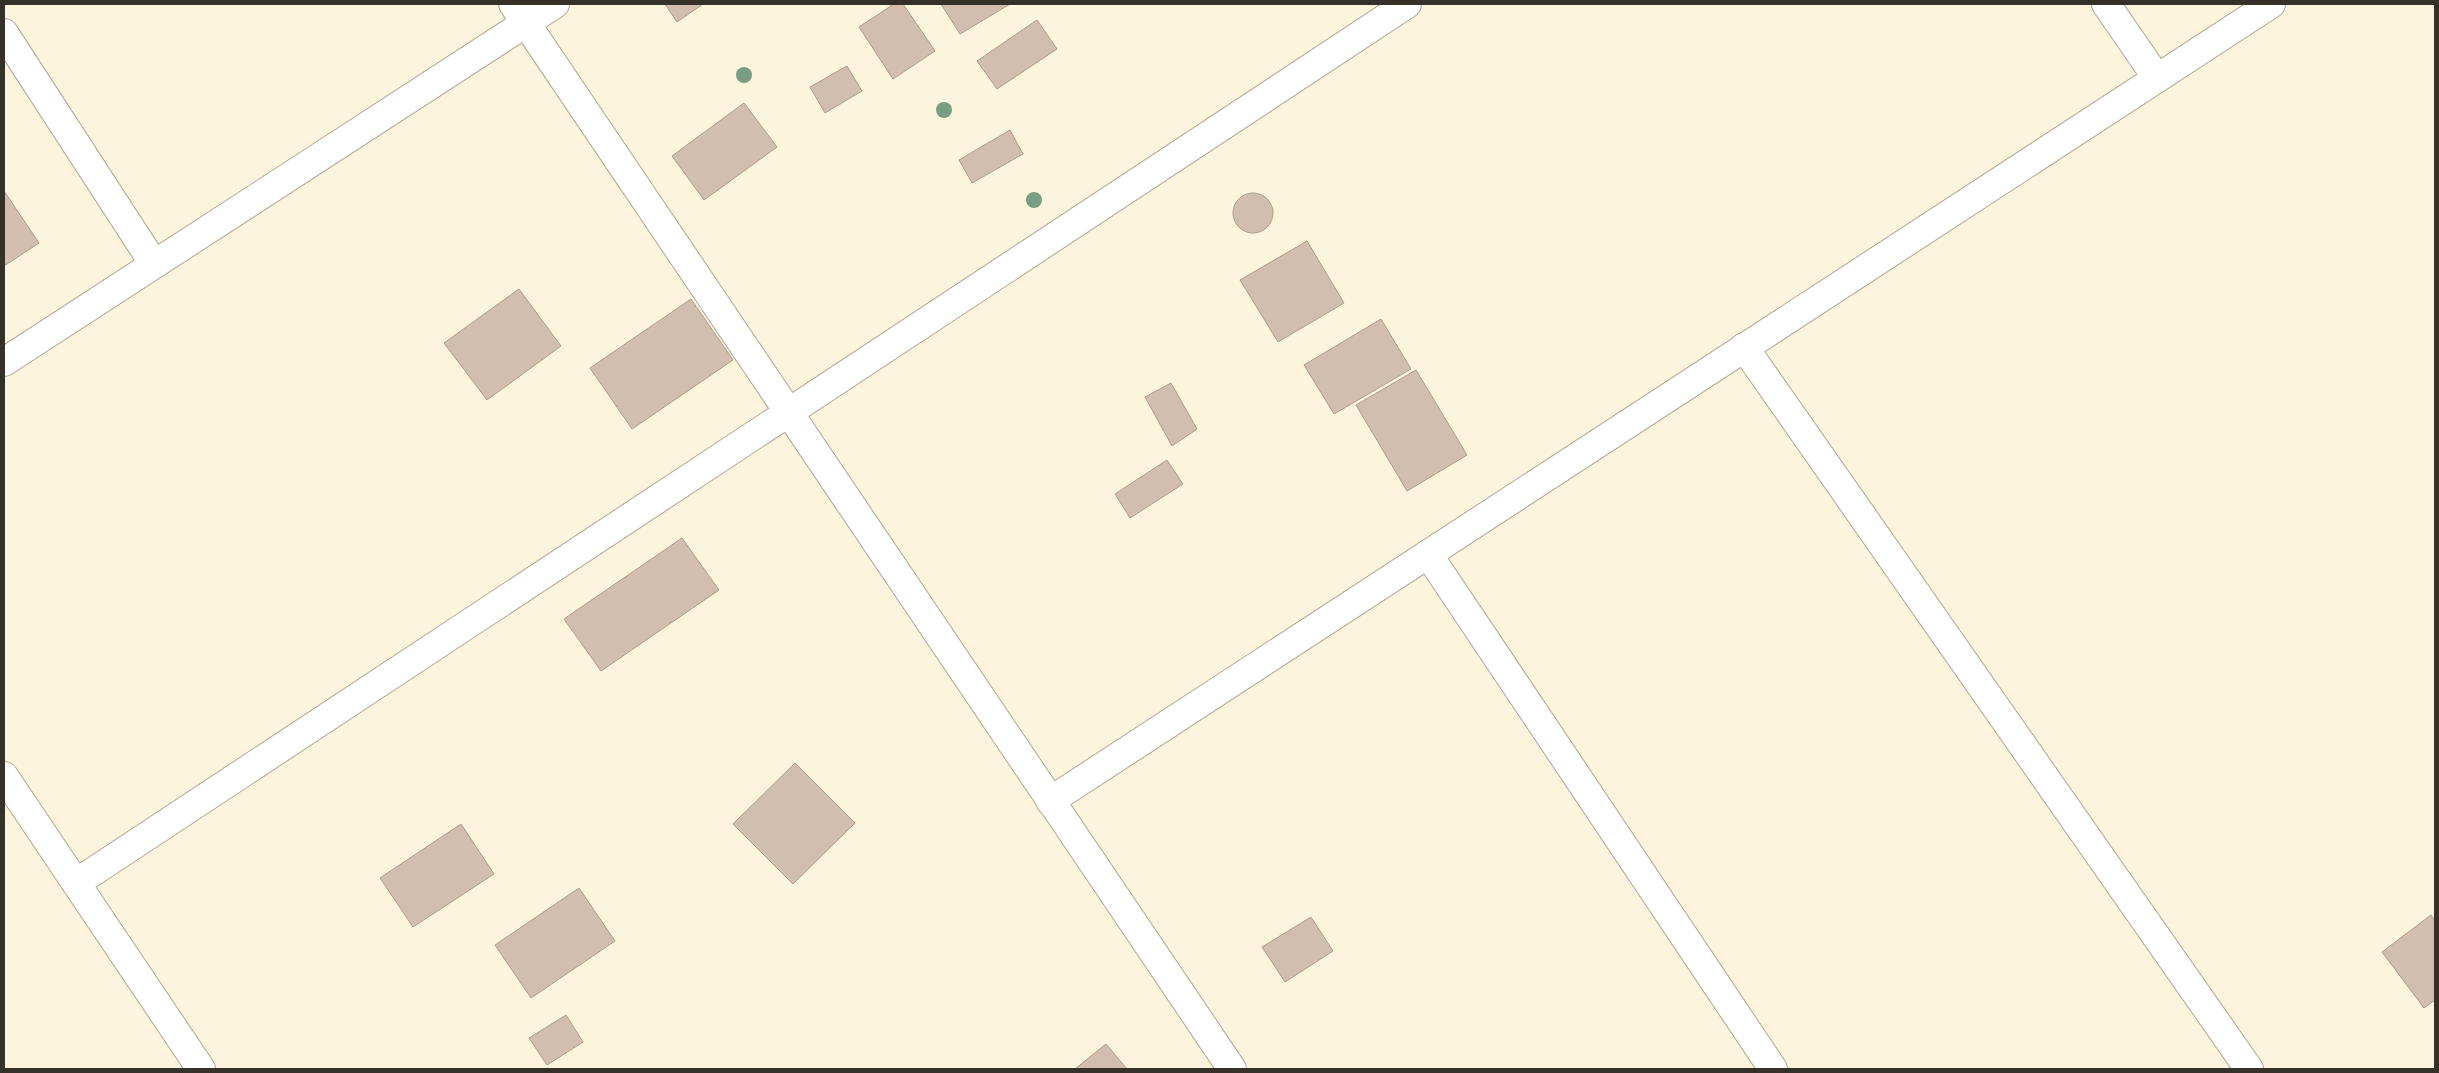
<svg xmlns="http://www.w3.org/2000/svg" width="2439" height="1073" font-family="Commissioner,sans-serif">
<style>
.building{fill:#d2beaf;stroke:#ae9b8c}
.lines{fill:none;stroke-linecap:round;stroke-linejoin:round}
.minor-casing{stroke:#afa792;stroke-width:30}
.minor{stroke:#fff;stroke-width:28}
.tree{fill:#799d80}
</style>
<rect width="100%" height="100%" fill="#fdf4de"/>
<!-- building -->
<g class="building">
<polygon points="665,4 703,4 677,22"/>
<polygon points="894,4 903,4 935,51 893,79 859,27"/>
<polygon points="941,4 1010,4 960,34"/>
<polygon points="1037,20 1057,49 997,89 977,61"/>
<polygon points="847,66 862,91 825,113 810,87"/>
<polygon points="744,103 777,147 704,200 672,156"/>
<polygon points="1010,130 1023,154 972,183 959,160"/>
<polygon points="4,191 39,243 4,266"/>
<circle cx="1253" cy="213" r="20"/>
<polygon points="1307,241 1344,303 1278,342 1240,280"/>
<polygon points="519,289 561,346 487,400 444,343"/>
<polygon points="691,299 733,360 632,429 590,368"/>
<polygon points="1381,319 1411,369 1334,414 1304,365"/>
<polygon points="1416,370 1467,455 1407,491 1356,405"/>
<polygon points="1171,383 1197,429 1172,446 1145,397"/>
<polygon points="1167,460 1183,484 1130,518 1115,494"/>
<polygon points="682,538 719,590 601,671 564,619"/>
<polygon points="795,763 855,823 793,884 733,824"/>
<polygon points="461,824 494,874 413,927 380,878"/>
<polygon points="579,888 615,941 531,998 495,945"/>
<polygon points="2431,915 2435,921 2435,1000 2424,1008 2382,952"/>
<polygon points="1311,917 1333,951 1285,982 1262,947"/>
<polygon points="566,1015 583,1042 547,1065 529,1038"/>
<polygon points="1106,1044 1127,1069 1075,1069"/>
</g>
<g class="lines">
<!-- minor casing -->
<g class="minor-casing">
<g id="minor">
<polyline points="513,4 1232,1069"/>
<polyline points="2106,4 2157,78"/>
<polyline points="4,33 154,264"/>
<polyline points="1744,347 2249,1069"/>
<polyline points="4,362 555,4"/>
<polyline points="1428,554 1773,1069"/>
<polyline points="4,776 201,1069"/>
<polyline points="1050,801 2271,4"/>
<polyline points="76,883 1407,4"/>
</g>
</g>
<!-- minor -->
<use href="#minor" class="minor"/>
</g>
<!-- trees -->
<g class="tree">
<circle cx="744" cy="75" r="8"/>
<circle cx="944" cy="110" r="8"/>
<circle cx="1034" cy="200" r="8"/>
</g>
<!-- border -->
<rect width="2439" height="1073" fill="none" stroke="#353129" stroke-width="10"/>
</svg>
